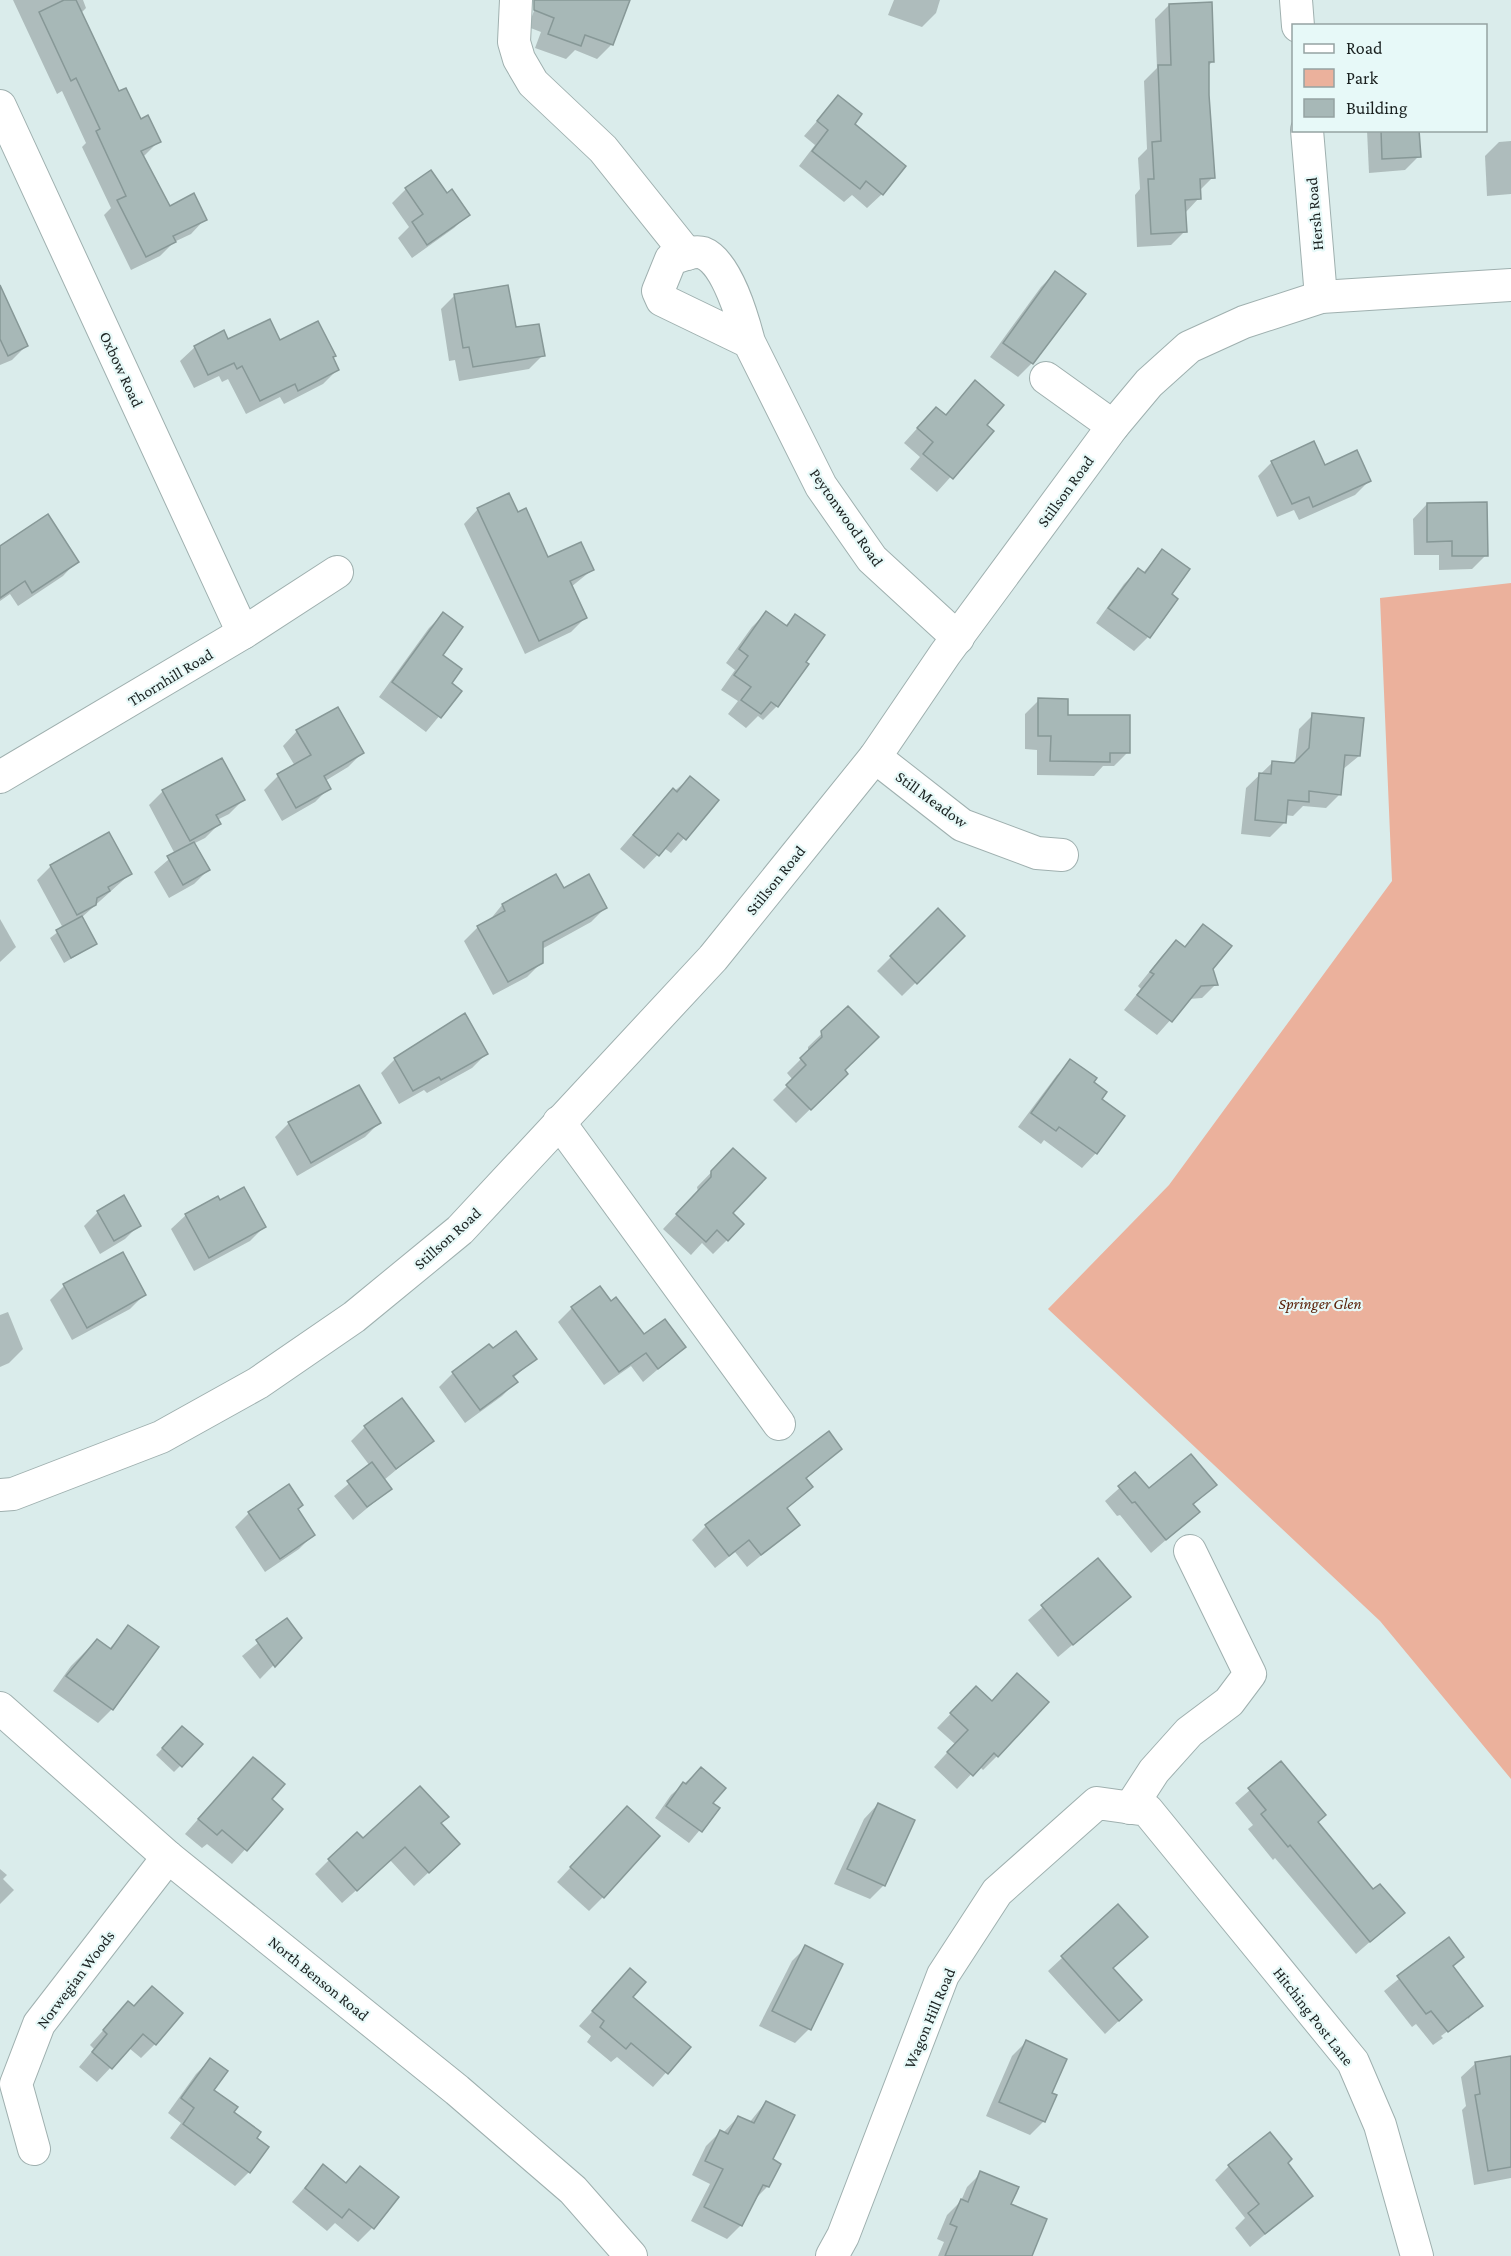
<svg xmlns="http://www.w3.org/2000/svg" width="1511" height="2256" font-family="'Crimson Pro',serif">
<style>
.green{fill:#ebb19c}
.shadow{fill:#0003}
.building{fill:#a7b8b7;stroke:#879897;stroke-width:1.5}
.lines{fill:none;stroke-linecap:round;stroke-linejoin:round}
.minor-casing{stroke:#9fb0af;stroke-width:34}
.minor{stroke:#fff;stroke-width:32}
.labels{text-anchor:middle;stroke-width:4.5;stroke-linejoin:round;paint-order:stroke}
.street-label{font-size:16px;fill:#1a2120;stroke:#e7f9f8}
.park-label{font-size:16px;font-style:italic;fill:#581e05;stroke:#e7f9f8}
</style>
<rect width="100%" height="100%" fill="#daeceb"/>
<!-- green -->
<polygon class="green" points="1511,583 1511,1779 1380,1621 1048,1309 1169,1185 1392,881 1380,598"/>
<!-- shadow -->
<g class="shadow">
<polygon points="13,0 83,0 86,8 81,13 118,93 159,141 143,157 169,208 205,219 191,234 174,242 160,256 131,270 104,215 111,208 82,147 86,143 62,91 57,94"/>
<polygon points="538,0 620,0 627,3 611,45 597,59 575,50 566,59 535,48 541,32 528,27"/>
<polygon points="894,0 940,0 936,13 922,27 888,15"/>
<polygon points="1169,5 1213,61 1208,66 1213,177 1199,191 1199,198 1185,213 1185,231 1171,245 1137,247 1135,195 1140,189 1138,158 1147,149 1144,81 1157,68 1155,19"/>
<polygon points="838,97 882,194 867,208 852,195 844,202 799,166 815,145 804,136"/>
<polygon points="1367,130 1417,130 1419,156 1405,170 1369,173"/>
<polygon points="1511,141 1511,194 1487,196 1485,156 1499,142"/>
<polygon points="406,189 468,214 454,228 412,258 398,238 409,227 392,203"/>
<polygon points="1055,273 1032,363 1018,377 990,357 1041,287"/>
<polygon points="455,295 514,329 543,355 529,369 459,381 455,360 449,361 441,309"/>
<polygon points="0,297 26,346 12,360 0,365"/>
<polygon points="228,341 279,342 331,358 337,370 323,384 284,404 280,397 246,414 228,379 222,382 219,376 194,388 180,361 195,347"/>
<polygon points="975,382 985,425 992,431 937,492 910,469 920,457 904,443 922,423 945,416"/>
<polygon points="1272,462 1324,467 1369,481 1355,495 1299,520 1294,510 1277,517 1258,476"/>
<polygon points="508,495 517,514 547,559 592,570 571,587 585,618 571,632 525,654 464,524 478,509"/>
<polygon points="1427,504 1486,555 1472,569 1439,570 1439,555 1414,555 1413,519"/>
<polygon points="0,548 77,561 63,576 18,606 10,594 0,601"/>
<polygon points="1162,551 1170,594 1176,599 1148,637 1134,651 1096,623 1124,584 1138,570 1143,573"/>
<polygon points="766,613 785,626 795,616 777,706 763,720 758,716 746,728 728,714 738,701 721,690 735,670 726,663 752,627"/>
<polygon points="443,614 441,655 450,683 460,691 426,732 379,697 429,628"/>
<polygon points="1039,700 1067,716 1128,752 1114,766 1103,766 1094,776 1037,775 1037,750 1025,749 1025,714"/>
<polygon points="1313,715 1359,756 1342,770 1340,794 1326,808 1303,806 1293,816 1285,815 1284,823 1270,837 1241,834 1246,788 1273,762 1295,764 1299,729"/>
<polygon points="297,731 362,753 348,767 325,781 329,788 315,802 282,821 264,790 278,776 295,766 283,746"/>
<polygon points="690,778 717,801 671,853 664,848 644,869 620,849 659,804"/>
<polygon points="163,791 243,800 229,814 217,820 219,824 205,838 193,844 208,870 194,884 169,898 154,872 175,854 149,805"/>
<polygon points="51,866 130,874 81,918 96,944 64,963 50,938 63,928 37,880"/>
<polygon points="564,890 605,908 591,922 542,949 541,963 527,977 493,995 464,941 478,927 489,921 502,905"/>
<polygon points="938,910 963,936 902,996 877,971"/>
<polygon points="0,919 16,947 0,962"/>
<polygon points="1204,926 1216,984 1202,998 1189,999 1157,1035 1124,1010 1141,989 1138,986 1162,956 1176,942 1184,948"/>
<polygon points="848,1008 843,1070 846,1074 796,1123 773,1100 793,1080 787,1073 808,1052 808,1047"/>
<polygon points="486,1054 472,1068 427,1093 424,1090 399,1104 381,1073 395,1059"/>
<polygon points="1071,1061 1092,1083 1100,1099 1123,1116 1096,1153 1082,1168 1044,1140 1041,1144 1018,1127 1057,1075"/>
<polygon points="358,1087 379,1123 365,1137 297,1176 275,1137 289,1123"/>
<polygon points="733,1150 727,1240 713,1254 702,1243 691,1255 663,1229 698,1192 697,1187"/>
<polygon points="217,1198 264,1227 250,1241 194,1271 171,1229 186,1215"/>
<polygon points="98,1212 139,1225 125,1239 100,1254 84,1226"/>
<polygon points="64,1286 144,1295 130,1309 72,1340 50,1300"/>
<polygon points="611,1303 644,1336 684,1347 643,1382 631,1366 604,1385 558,1322 572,1308"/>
<polygon points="8,1312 23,1349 9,1363 0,1367 0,1315"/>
<polygon points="492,1351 535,1359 513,1378 516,1382 502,1396 465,1423 439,1387 453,1373"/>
<polygon points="365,1427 432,1440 384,1480 390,1489 353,1520 334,1496 370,1466 351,1441"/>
<polygon points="828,1433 840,1449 805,1480 811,1487 786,1509 798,1525 747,1567 735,1552 715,1568 692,1540 706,1526"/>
<polygon points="1135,1474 1148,1490 1215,1485 1192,1506 1198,1512 1151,1553 1120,1515 1117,1516 1105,1501"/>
<polygon points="297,1510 313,1535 299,1549 265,1572 235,1527 249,1513"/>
<polygon points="1098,1560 1129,1597 1058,1657 1028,1620"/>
<polygon points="286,1620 300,1638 260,1679 242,1656"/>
<polygon points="129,1627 112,1709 98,1723 53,1691 71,1666 97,1640 109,1649"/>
<polygon points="962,1702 997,1756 983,1770 979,1766 957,1789 934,1767 955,1744 937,1728"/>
<polygon points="176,1734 201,1745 174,1772 156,1755"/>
<polygon points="1281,1763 1316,1823 1373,1891 1403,1913 1356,1954 1275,1858 1273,1860 1248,1829 1253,1825 1235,1803"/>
<polygon points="701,1769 711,1804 718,1808 689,1843 655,1818 671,1795"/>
<polygon points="239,1773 281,1809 232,1864 207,1844 202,1848 185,1834"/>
<polygon points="878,1804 884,1885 870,1899 834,1884 864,1819"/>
<polygon points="613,1822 603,1897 589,1911 557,1882"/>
<polygon points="440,1824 444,1858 414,1886 390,1860 342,1903 315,1874 329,1860 363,1840"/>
<polygon points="0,1869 7,1875 3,1879 14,1890 0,1904"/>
<polygon points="1118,1906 1132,1951 1112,1969 1126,2014 1105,2034 1048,1971"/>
<polygon points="1448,1939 1462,1957 1452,1967 1481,2006 1468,2019 1468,2016 1441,2036 1443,2038 1433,2045 1416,2024 1412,2027 1384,1991"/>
<polygon points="806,1947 841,1965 809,2029 795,2043 759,2026 792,1961"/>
<polygon points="630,1970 631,1997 689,2047 653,2087 617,2057 611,2062 587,2042 591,2036 579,2026"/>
<polygon points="128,2003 155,2044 141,2058 129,2048 97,2082 79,2067 94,2049 90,2045"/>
<polygon points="1026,2042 1050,2093 1044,2121 1030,2135 986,2116 1012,2056"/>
<polygon points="210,2060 212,2091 254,2139 249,2172 235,2186 170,2138 181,2123 168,2113 196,2074"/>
<polygon points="1476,2063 1511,2071 1511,2178 1474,2185 1462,2110 1466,2106 1461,2077"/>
<polygon points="766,2102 771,2160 779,2164 767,2187 754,2200 741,2225 727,2239 691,2221 710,2184 692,2175 706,2146 720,2132 723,2133 738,2117 749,2123"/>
<polygon points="1286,2163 1311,2196 1250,2247 1235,2228 1245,2218 1215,2180 1229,2166"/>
<polygon points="323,2166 345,2183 360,2168 372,2228 358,2242 335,2223 327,2231 292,2202"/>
<polygon points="981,2173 1009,2205 1030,2256 938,2256 944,2242 937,2239 947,2215 961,2201 967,2187"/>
</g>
<!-- building -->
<g class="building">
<polygon points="64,0 76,0 119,91 126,88 141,119 148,115 161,142 141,151 170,206 194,193 207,220 173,236 176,242 146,257 117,200 126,196 96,131 100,129 76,78 71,81 39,12"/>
<polygon points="534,0 630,0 613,45 585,35 581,46 548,34 554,18 534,10"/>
<polygon points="1212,2 1214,62 1209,62 1209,95 1215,178 1200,179 1201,199 1185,200 1187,232 1151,234 1148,179 1154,179 1152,142 1161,141 1158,65 1171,65 1169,4"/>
<polygon points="838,95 862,114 855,124 906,166 883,195 866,181 860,189 812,151 828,130 817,121"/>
<polygon points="1381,130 1419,130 1421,157 1382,159"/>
<polygon points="431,170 447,193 452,189 470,215 427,245 412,222 423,214 405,188"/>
<polygon points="1055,271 1086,294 1033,364 1003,343"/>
<polygon points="0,285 28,346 8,356 0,339"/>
<polygon points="508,285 516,327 539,324 545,356 473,367 469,347 463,348 454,294"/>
<polygon points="270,319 280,340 318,321 336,356 333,357 339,370 298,391 295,384 260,401 242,366 237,369 234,363 208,375 194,346 224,330 228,339"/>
<polygon points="975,380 1004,405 987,425 994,431 953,479 923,454 933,442 917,428 936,407 946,415"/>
<polygon points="1314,441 1325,465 1357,450 1371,481 1313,507 1309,497 1292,504 1271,461"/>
<polygon points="509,493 518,512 526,508 548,557 581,542 594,570 570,581 587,618 539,641 477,508"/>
<polygon points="1487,502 1488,556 1452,556 1452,541 1427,542 1427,503"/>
<polygon points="48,514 79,562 32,593 25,581 0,598 0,546"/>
<polygon points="1162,549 1190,569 1172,594 1178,599 1150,638 1108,608 1138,568 1145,573"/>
<polygon points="766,611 787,626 795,614 825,635 806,662 809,664 778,707 771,702 761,714 741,700 751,687 734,675 748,656 739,649"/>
<polygon points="443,612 463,627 443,655 462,669 452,683 462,691 441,718 392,682"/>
<polygon points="1038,698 1068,699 1068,715 1130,715 1130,753 1110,753 1110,762 1050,761 1051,736 1038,736"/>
<polygon points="338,707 364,753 324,776 331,789 296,808 277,774 311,755 296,730"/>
<polygon points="1312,713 1364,718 1360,756 1345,755 1341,795 1309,791 1309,802 1288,800 1286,823 1255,820 1259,773 1271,774 1272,761 1294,763 1309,748"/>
<polygon points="222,758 245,800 216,815 221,824 190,841 162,790"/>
<polygon points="690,776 719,800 686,840 678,833 659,856 633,835 673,788 677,792"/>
<polygon points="109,832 132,874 108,887 110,891 97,898 96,905 77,915 50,865"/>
<polygon points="194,842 210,870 183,885 167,856"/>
<polygon points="556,874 564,888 589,874 607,908 543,942 543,963 508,982 477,926 505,911 502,904"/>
<polygon points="938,908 965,936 917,984 890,956"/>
<polygon points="82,916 97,944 71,958 56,930"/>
<polygon points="1203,924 1232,946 1213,969 1218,985 1201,986 1172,1022 1137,995 1154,974 1150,972 1176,940 1185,947"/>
<polygon points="848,1006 879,1037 845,1070 848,1074 811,1110 786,1085 806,1065 800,1058 822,1037 821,1031"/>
<polygon points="465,1013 488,1054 441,1080 439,1077 413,1091 394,1058"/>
<polygon points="1070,1059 1097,1078 1094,1082 1107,1092 1102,1099 1125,1116 1097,1154 1059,1127 1056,1131 1031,1113"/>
<polygon points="359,1085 381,1123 311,1163 288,1122"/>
<polygon points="733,1148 766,1178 733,1213 744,1224 728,1241 717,1230 706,1242 676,1214 711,1177 711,1171"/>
<polygon points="244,1187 266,1227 209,1258 185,1214 218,1196 220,1200"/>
<polygon points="124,1195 141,1226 114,1241 97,1211"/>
<polygon points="123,1252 146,1295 87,1328 63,1284"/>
<polygon points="600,1286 611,1301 616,1297 644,1334 665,1319 686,1347 658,1369 646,1353 619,1372 571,1307"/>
<polygon points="516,1331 537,1359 513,1376 518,1382 480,1410 452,1372 489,1344 493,1348"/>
<polygon points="402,1398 434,1441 396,1469 364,1426"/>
<polygon points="829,1431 842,1449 806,1478 813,1487 787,1508 800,1525 761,1555 749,1540 729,1556 705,1525"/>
<polygon points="1191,1454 1217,1485 1193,1504 1200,1512 1166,1540 1135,1502 1132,1503 1118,1486 1135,1472 1149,1488"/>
<polygon points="372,1462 392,1489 367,1507 347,1481"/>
<polygon points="289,1484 303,1505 298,1509 315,1535 280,1559 248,1512"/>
<polygon points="1098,1558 1131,1597 1073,1645 1041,1605"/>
<polygon points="287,1618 302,1638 275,1667 256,1640"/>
<polygon points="128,1625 159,1647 113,1710 66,1676 97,1639 111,1649"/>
<polygon points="1017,1673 1049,1702 998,1757 994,1753 973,1776 947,1752 968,1730 950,1713 976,1686 992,1701"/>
<polygon points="182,1726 203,1744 182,1767 162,1748"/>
<polygon points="253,1757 285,1784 272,1799 283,1809 247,1851 222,1830 217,1835 198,1819"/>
<polygon points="1281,1761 1326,1815 1318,1822 1373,1889 1380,1884 1405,1913 1370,1942 1290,1845 1288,1847 1261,1814 1266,1810 1248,1788"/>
<polygon points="701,1767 726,1788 713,1803 720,1808 702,1832 666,1806 683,1782 686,1784"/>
<polygon points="420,1786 449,1817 441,1823 460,1844 429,1873 405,1847 357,1891 328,1859 357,1832 363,1838"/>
<polygon points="878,1803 915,1820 885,1886 847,1869"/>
<polygon points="627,1806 660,1836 604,1898 570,1867"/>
<polygon points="1118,1904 1148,1937 1113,1968 1142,2000 1119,2021 1061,1956"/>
<polygon points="1449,1937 1464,1957 1453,1966 1483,2006 1448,2032 1431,2011 1426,2014 1397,1976"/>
<polygon points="805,1945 843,1964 811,2030 772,2011"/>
<polygon points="630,1968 646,1982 633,1997 691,2047 668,2074 631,2043 626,2049 600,2027 604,2021 592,2011"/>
<polygon points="152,1986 183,2013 156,2045 143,2034 112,2069 92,2052 107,2034 103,2030 128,2001 134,2006"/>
<polygon points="1026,2040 1067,2059 1052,2093 1057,2095 1045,2122 999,2102"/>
<polygon points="1511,2056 1511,2167 1488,2171 1475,2095 1480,2094 1475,2062"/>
<polygon points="210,2058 228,2071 214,2090 238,2107 234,2112 261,2132 257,2138 269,2147 250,2173 183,2124 194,2108 181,2098"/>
<polygon points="766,2101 795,2115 773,2159 781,2164 769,2187 763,2185 742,2226 704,2207 723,2169 705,2161 720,2130 728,2134 738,2116 754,2123"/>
<polygon points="1270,2132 1292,2159 1288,2163 1313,2196 1265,2234 1248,2213 1259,2204 1228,2165"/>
<polygon points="323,2164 346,2183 360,2166 399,2197 374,2229 349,2209 342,2218 305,2188"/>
<polygon points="980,2171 1019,2187 1011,2204 1047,2219 1032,2256 945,2256 957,2227 950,2224 961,2199 968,2202"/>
</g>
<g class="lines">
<!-- minor casing -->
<g class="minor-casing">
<g id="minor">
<polyline points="516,0 514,42 519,59 533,83 603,149 687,254"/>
<polyline points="1296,0 1298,26"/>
<polyline points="0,106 243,633"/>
<polyline points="1307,130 1321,297"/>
<path d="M749 342C743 319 727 262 703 253 694 250 681 256 671 259L658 291 662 300 749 342 821 486 872 559 958 638"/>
<polyline points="1046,378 1113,426"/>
<polyline points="875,757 962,825 1037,853 1062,855"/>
<polyline points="0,777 243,633 337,572"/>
<polyline points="559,1122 779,1424"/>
<polyline points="0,1495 13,1494 161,1437 258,1383 354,1317 460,1230 713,958 875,757 945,654 1113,426 1149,383 1189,347 1244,322 1321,297 1511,285"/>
<polyline points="0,1708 168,1857 457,2090 573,2190 631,2256"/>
<polyline points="1130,1808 1154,1771 1189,1732 1229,1702 1250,1674 1190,1551"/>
<polyline points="34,2149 16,2084 39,2024 168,1857"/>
<polyline points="832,2256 843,2236 943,1975 997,1892 1097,1803 1147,1810 1353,2062 1380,2125 1417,2256"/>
</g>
</g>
<!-- minor -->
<use href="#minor" class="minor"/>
</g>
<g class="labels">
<!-- street labels -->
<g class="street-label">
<text transform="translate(1314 214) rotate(-95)" y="6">Hersh Road</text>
<text transform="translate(122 369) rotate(65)" y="6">Oxbow Road</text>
<text transform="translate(1065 491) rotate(-54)" y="6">Stillson Road</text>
<text transform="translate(847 517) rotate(55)" y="6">Peytonwood Road</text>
<text transform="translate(170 677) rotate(-31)" y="6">Thornhill Road</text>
<text transform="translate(932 799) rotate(36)" y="6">Still Meadow</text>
<text transform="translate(775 880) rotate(-51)" y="6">Stillson Road</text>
<text transform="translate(447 1238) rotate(-42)" y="6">Stillson Road</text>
<text transform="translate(319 1978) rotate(39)" y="6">North Benson Road</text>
<text transform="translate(75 1979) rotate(-53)" y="6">Norwegian Woods</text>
<text transform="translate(1314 2016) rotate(52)" y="6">Hitching Post Lane</text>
<text transform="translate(929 2018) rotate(-67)" y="6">Wagon Hill Road</text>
</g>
<!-- park labels -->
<g class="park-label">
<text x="1320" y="1309">Springer Glen</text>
</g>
</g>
<!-- legend -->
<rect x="1292" y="24" width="195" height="108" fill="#e7f9f8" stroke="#95a3a2" stroke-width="1.5"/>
<rect x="1304" y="44" width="30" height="9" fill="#ffffff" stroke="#95a3a2" stroke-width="1.5"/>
<text x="1346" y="54" font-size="18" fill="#1a2120">Road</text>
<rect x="1304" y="69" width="30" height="18" fill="#ebb19c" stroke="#95a3a2" stroke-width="1.5"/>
<text x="1346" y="84" font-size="18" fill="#1a2120">Park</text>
<rect x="1304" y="99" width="30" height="18" fill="#a7b8b7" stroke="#95a3a2" stroke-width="1.5"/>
<text x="1346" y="114" font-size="18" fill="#1a2120">Building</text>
</svg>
